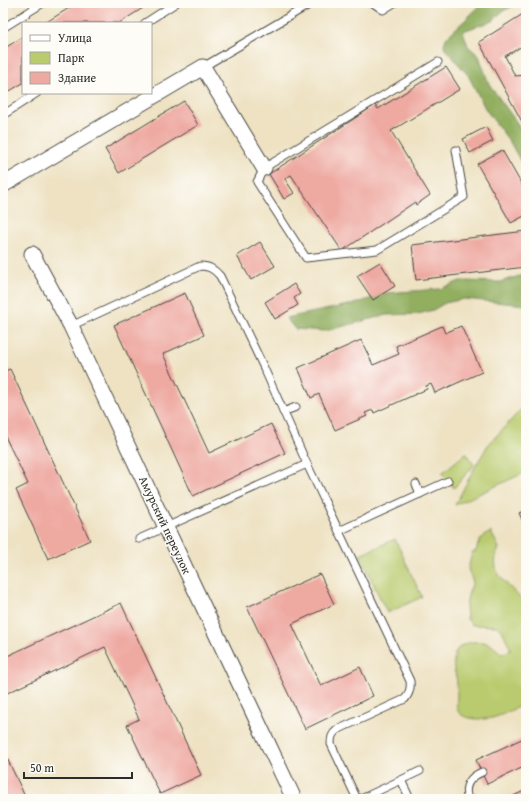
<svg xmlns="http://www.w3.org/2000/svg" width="529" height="802" font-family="'Gentium Book Plus',serif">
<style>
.green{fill:#b9cb6e;stroke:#727b4c}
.forest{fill:#92af61;stroke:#5e6d46}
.building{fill:#eea9a1}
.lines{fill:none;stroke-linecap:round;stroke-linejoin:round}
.service-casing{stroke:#484642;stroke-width:9}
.minor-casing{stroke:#484642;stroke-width:17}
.service{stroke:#fff;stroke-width:7}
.minor{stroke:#fff;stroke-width:15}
.labels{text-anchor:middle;stroke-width:3;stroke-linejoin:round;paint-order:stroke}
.street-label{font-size:12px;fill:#2b2b2b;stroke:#fdfcf7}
</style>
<rect width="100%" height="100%" fill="#fdfcf7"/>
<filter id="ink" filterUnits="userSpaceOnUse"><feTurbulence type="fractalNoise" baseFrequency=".025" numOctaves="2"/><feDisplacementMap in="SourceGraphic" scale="8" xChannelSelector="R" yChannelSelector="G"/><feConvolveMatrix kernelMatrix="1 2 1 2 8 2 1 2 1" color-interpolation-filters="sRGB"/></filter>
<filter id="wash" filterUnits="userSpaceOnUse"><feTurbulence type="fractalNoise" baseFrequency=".012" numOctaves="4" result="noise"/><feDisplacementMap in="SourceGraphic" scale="16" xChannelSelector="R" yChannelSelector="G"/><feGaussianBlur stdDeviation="0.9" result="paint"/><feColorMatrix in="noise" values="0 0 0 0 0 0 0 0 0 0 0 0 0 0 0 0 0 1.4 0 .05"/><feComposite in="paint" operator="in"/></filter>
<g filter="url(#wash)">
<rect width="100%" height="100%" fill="#eee2c3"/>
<!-- green -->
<g class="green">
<polygon points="526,404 526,472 455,505 475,467 488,445"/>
<polygon points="466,453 474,465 454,488 442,473"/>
<path d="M491 532 499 548C485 577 515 585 526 607V703C515 708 504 715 492 718 484 720 462 720 458 711 455 705 458 691 457 684 457 678 455 674 454 669 453 665 454 658 455 654 458 642 478 640 487 643 493 645 497 650 502 654L511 650 502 630 497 626 472 625 467 619 466 605 468 595 473 582 468 569 472 553 476 551C478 542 482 536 491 532Z"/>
<polygon points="395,539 422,597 387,613 360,555"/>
</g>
<!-- forest -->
<g class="forest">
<polygon points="483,3 518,3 516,5 503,11 492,21 463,31 468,46 479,56 489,84 515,120 526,140 526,171 510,142 486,110 468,75 448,52 444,45 446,38"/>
<polygon points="526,274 526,305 464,299 445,303 433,310 418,314 386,315 325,331 295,329 286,318 358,303 386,293 440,289 460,281 500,282"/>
</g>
<g id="blocks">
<!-- building -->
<g class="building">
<polygon points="77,3 151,3 119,23 45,23"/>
<polygon points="526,12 526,44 505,56 515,76 526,75 526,129 479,42"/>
<polygon points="23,37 23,83 3,95 3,49"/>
<polygon points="446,67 460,89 391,131 430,195 416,205 415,202 342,251 291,175 285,179 294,193 284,199 269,174 375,105 378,109"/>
<polygon points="184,101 198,125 119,173 105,149"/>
<polygon points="486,127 493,141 470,153 463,139"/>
<polygon points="502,150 526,192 526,215 511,223 477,164"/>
<polygon points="526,231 526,267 416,280 412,245"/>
<polygon points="260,242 275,266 251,280 237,256"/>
<polygon points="380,262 395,286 373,300 357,276"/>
<polygon points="294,284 300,294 294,298 298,305 275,319 265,302"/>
<polygon points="185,293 204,335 163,354 209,453 271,424 285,453 193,496 114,325"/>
<polygon points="442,326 445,333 461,326 482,372 435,393 431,384 426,386 427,389 374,413 373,410 365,413 367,416 335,430 319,394 311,398 298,368 361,340 373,365 399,354 396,346"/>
<polygon points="10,369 90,540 48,559 16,490 28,484 3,432 3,372"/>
<polygon points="526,510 526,528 519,513"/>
<polygon points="320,574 334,604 292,624 321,686 360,667 373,696 305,729 247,607"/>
<polygon points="121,603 201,775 160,794 127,725 139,719 105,647 3,695 3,658"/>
<polygon points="526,737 526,766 487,784 476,760"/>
<polygon points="3,750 16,777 26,799 3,799"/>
<polygon points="526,790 526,799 507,799"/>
</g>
</g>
</g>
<g filter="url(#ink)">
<use href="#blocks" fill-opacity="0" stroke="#484642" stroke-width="1"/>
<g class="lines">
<!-- service casing -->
<g class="service-casing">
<g id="service">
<polyline points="373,3 383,10 394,3"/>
<polyline points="145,23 176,3"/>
<polyline points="3,28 43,3"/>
<polyline points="438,62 264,168 257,182 306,258 377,250 464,197 456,150"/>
<polyline points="203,67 312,3"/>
<polyline points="3,115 37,93"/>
<path d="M71 326 200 266C209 266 214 269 220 276L264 368 307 464 410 681C411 688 410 693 405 699L337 730C332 734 331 737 331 744L357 799"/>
<polyline points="283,412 296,407"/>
<polyline points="416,484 420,494"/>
<polyline points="339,531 448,481"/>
<polyline points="139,539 307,464"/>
<polyline points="401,780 410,799"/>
<polyline points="361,799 420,771"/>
<path d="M468 799C463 786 470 777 482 772"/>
</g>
</g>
<!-- minor casing -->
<g class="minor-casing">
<g id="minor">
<polyline points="3,185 203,67 264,168"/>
<polyline points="32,254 71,326 294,799"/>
</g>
</g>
<!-- service -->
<use href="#service" class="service"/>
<!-- minor -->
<use href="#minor" class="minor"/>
</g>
</g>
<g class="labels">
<!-- street labels -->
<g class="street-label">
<text transform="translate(165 525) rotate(65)" y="4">Амурский переулок</text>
</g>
</g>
<!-- margin -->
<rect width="529" height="802" fill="none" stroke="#fdfcf7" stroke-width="16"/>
<!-- legend -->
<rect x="22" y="22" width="130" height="72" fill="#fdfcf7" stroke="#a9a8a5"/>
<rect x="30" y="35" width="20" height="6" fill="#ffffff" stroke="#a9a8a5"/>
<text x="58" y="42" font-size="12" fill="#2b2b2b">Улица</text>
<rect x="30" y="52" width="20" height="12" fill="#b9cb6e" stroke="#a9a8a5"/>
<text x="58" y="62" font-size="12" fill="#2b2b2b">Парк</text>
<rect x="30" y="72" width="20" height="12" fill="#eea9a1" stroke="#a9a8a5"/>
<text x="58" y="82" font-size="12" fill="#2b2b2b">Здание</text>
<!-- scale -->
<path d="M24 772v6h108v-6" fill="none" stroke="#2b2b2b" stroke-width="2"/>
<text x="30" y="772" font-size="12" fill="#2b2b2b" stroke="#fdfcf7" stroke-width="3" paint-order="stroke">50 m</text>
</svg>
